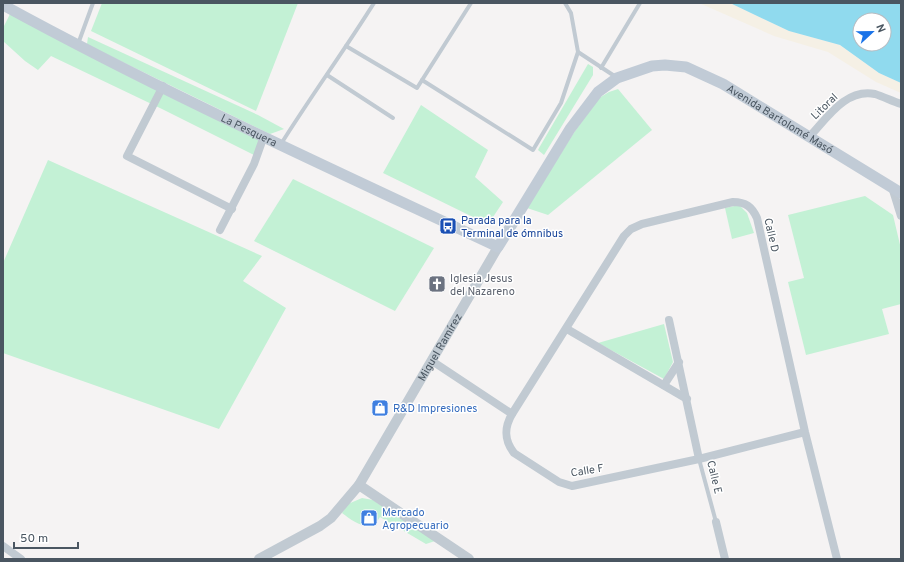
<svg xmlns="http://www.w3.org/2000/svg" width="904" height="562" font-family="Overpass,sans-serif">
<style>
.green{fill:#c3f1d5}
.sand{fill:#f5f0e5}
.water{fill:#90daee;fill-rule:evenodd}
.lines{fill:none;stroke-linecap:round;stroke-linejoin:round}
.service{stroke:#c1cad2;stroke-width:4}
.minor{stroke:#c1cad2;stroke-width:8}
.tertiary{stroke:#c1cad2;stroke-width:10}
.secondary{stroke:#c1cbd6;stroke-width:11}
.labels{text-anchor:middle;stroke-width:3;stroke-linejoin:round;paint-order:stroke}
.street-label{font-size:11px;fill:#4a5661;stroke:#fff}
.transit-label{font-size:11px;fill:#164399;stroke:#fff;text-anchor:start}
.worship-label{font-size:11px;fill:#5b616d;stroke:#fff;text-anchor:start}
.shop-label{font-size:11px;fill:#366cbe;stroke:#fff;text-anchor:start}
</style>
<rect width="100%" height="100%" fill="#f5f3f3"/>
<!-- green -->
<g class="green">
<polygon points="102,3 298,3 256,111 91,31"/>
<polygon points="10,14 261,140 254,155 162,109 51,56 38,70 25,61 3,41 3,28"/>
<polygon points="88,37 258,115 284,129 270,134 90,46 87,44"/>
<polygon points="588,64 593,67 593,75 544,155 538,150 539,148"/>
<polygon points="618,89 652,130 548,215 527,208 573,134 599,98 609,92"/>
<polygon points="421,105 488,150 475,177 503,202 493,217 479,220 383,173"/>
<polygon points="48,160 262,256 243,281 286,308 219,429 3,353 3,263"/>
<polygon points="293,179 434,248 395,311 254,241"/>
<polygon points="865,196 893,215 901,249 901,304 882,309 889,334 806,355 788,282 804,278 788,215"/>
<polygon points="739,205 747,213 754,233 732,239 725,208"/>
<polygon points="664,324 673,362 664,379 598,343"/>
<path d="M362 498 373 500 435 541 426 544 380 517 374 526C362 528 351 520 342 513L348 504Z"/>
</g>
<!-- sand -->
<polygon class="sand" points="699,3 730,3 789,31 840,45 879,73 901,83 901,93 876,82 828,52 774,36"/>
<!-- water -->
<path class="water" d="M730 3H901V83L879 73 840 45 789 31ZM860 20H884V44H860Z"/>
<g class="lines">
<!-- service -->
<g class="service">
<polyline points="78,44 93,3"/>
<polyline points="346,46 417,88 471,3"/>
<polyline points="578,52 616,77"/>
<polyline points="601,68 640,3"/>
<polyline points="327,75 393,118"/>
<polyline points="422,80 533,150 561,103 578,52 571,13 565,3"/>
<path d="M281 144C311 96 344 51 374 3"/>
<polyline points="699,459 716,522"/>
</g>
<!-- minor -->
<g class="minor">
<polyline points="163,86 127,156 232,209"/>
<path d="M810 136C827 118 846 88 875 94 884 97 892 101 901 104"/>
<polyline points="892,187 901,216"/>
<polyline points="220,230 254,164 264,136"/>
<polyline points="669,320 699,459"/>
<polyline points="567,329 687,399"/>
<polyline points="432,361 512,414"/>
<polyline points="664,385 679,362"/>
<path d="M805 432 699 459 572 486 559 482 514 453C504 440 504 428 512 414L624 236 631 229 642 224 733 202C746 202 752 207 757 218L805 432 837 559"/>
<polyline points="716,522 725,559"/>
<polyline points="3,546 21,559"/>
</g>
<!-- tertiary -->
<g class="tertiary">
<polyline points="359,485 469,559"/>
<path id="s1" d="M259 559 320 526 331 518 359 485 498 247"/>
</g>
<!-- secondary -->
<path class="secondary" id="s2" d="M3 5C164 93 332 169 498 247L570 129 598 92 617 78 652 66 665 65 686 67 723 84 901 193"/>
</g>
<!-- icons -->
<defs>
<g id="bus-square" transform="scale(0.9)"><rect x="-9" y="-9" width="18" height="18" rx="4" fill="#1a4fb4" stroke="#fff"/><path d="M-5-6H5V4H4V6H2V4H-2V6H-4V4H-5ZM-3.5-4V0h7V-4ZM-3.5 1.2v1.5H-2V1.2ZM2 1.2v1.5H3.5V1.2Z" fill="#fff"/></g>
<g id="church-square" transform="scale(0.9)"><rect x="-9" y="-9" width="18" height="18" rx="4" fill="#6b7280" stroke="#fff"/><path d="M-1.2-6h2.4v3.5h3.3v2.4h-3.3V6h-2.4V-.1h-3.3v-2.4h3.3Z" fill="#fff"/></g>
<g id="shop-square" transform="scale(0.9)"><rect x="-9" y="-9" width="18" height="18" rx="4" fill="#3f7fe0" stroke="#fff"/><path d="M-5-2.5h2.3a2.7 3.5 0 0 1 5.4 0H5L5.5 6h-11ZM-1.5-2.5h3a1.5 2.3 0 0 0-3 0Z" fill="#fff"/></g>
</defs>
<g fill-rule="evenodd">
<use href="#bus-square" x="448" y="226"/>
<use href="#church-square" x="437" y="284"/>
<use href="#shop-square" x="380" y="408"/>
<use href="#shop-square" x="369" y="518"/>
</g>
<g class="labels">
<!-- street labels -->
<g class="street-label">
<text transform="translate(824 106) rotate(-44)" y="4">Litoral</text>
<text dy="4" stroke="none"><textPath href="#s2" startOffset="938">Avenida Bartolomé Masó</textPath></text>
<text dy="4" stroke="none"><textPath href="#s2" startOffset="276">La Pesquera</textPath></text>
<text transform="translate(772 235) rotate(77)" y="4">Calle D</text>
<text dy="4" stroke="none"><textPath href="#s1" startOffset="286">Miguel Ramírez</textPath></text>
<text transform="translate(587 470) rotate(-9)" y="4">Calle F</text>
<text transform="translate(715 477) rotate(76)" y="4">Calle E</text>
</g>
<!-- transit labels -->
<g class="transit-label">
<text x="461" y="224">Parada para la<tspan x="461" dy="13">Terminal de ómnibus</tspan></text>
</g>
<!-- worship labels -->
<g class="worship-label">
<text x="450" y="282">Iglesia Jesus<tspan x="450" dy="13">del Nazareno</tspan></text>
</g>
<!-- shop labels -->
<g class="shop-label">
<text x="393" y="412">R&amp;D Impresiones</text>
<text x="382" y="516">Mercado<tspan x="382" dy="13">Agropecuario</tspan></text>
</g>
</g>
<!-- border -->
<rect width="904" height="562" fill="none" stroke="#4a5661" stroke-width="8"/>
<!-- north arrow -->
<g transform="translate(872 32) rotate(68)"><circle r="19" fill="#ffffff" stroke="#b7bbc0"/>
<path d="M0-3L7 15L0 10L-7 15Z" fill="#1a73e8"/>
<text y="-6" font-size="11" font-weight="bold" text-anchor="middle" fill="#4a5661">N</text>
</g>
<!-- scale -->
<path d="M14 542v6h64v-6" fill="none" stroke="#4a5661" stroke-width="2"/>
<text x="20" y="542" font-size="12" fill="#4a5661" stroke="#ffffff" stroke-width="3" paint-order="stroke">50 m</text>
</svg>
